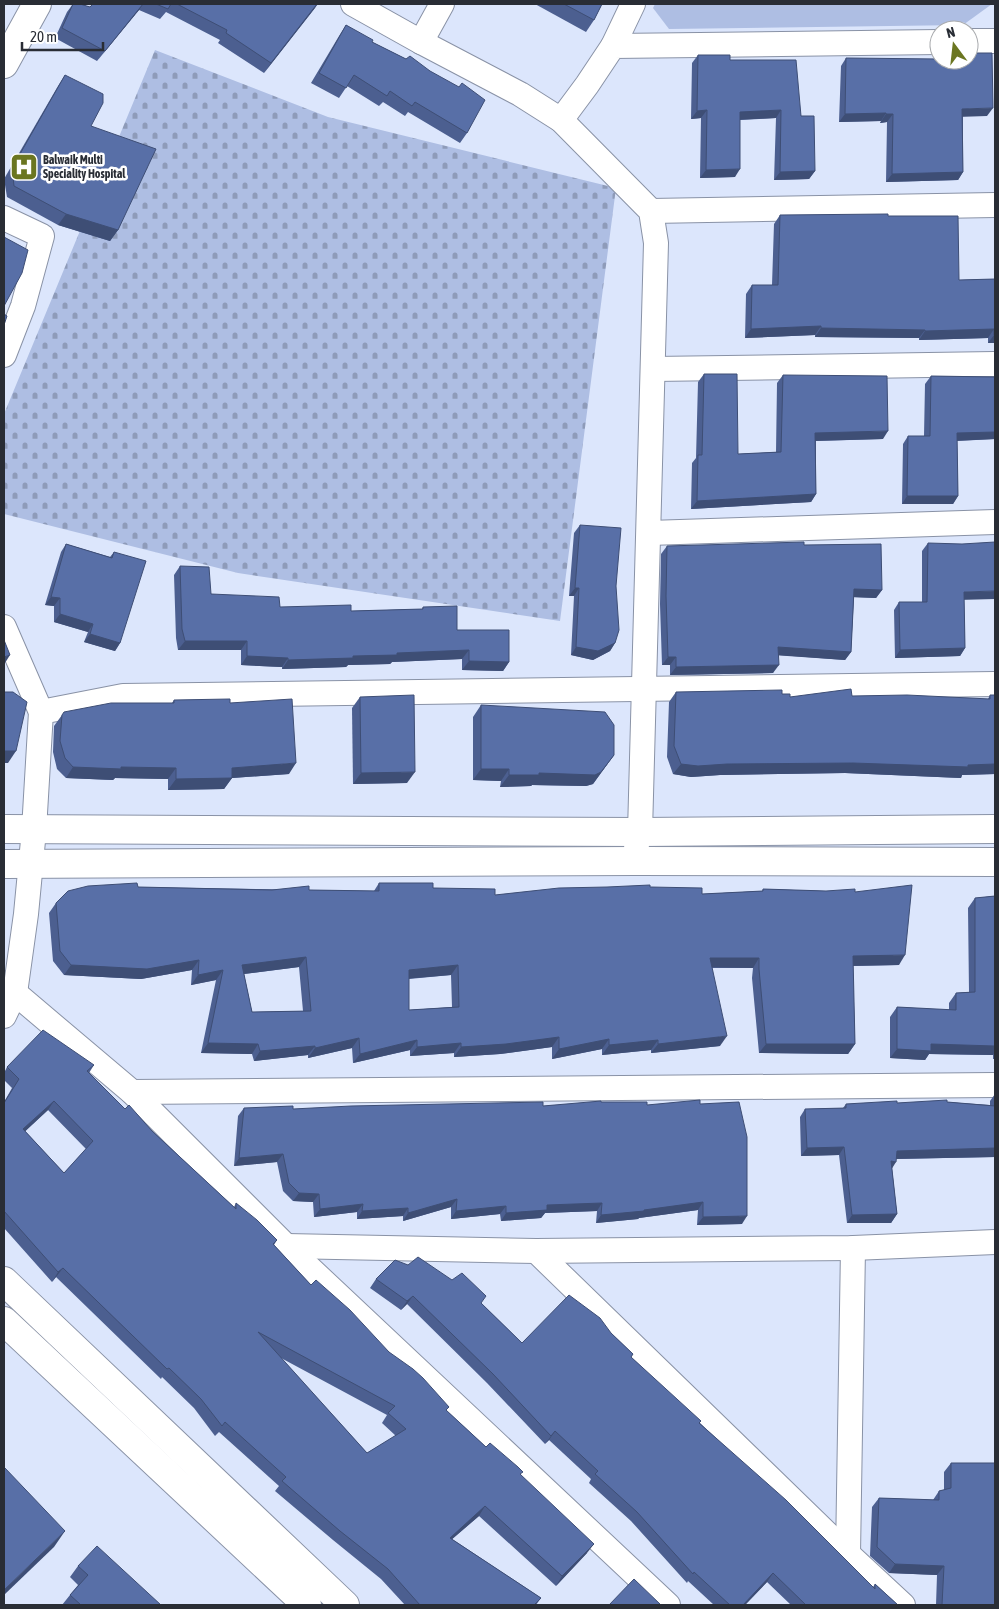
<svg xmlns="http://www.w3.org/2000/svg" width="999" height="1609" font-family="'Asap Condensed',sans-serif">
<style>
.cemetery{fill:url(#cemetery-stones)}
.green{fill:#aebee3}
.lines{fill:none;stroke-linecap:round;stroke-linejoin:round}
.street-casing{stroke:#8992a6;stroke-width:26}
.secondary-casing{stroke:#8992a6;stroke-width:30}
.street{stroke:#fff;stroke-width:24}
.secondary{stroke:#fff;stroke-width:28}
.wall{fill:#4c5f90;fill-rule:evenodd}
.shaded-wall{fill:#3e4e75}
.building{fill:#586fa7;stroke:#3e4e75;fill-rule:evenodd}
.labels{text-anchor:middle;stroke-width:5;stroke-linejoin:round;paint-order:stroke}
.poi-label{font-size:12px;font-weight:bold;fill:#292d35;stroke:#fff;text-anchor:start}
</style>
<defs>
<pattern id="cemetery-stones" width="16" height="16" patternUnits="userSpaceOnUse" patternTransform="scale(1.25)"><rect width="16" height="16" fill="#aebee3"/><path d="M2 7V4a2 2 0 0 1 4 0v3zM10 15v-3a2 2 0 0 1 4 0v3z" fill="#8e9bb9"/></pattern>
</defs>
<rect width="100%" height="100%" fill="#dce6fc"/>
<!-- cemetery -->
<polygon class="cemetery" points="155,50 328,117 616,188 560,621 238,573 4,514 4,414"/>
<!-- green -->
<polygon class="green" points="655,4 992,4 963,25 669,29 653,8"/>
<g class="lines">
<!-- street casing -->
<g class="street-casing">
<g id="street">
<polyline points="353,4 421,42 520,94 561,120 651,211 656,243 640,832 633,861"/>
<polyline points="969,41 995,41"/>
<polyline points="421,42 442,4"/>
<polyline points="613,46 633,4"/>
<polyline points="561,120 587,85 613,46 939,42"/>
<polyline points="651,211 995,205"/>
<polyline points="4,218 42,236 23,306 4,355"/>
<polyline points="653,369 995,364"/>
<polyline points="649,533 995,522"/>
<polyline points="4,627 41,712"/>
<polyline points="15,993 132,1092 286,1246 668,1605"/>
<polyline points="4,1016 15,993 26,914 34,830 41,712 123,696 995,684"/>
<polyline points="132,1092 995,1085"/>
<polyline points="286,1246 536,1251 853,1248 995,1242"/>
<polyline points="536,1251 848,1554 903,1605"/>
<polyline points="848,1554 853,1248"/>
</g>
</g>
<!-- secondary casing -->
<g class="secondary-casing">
<g id="secondary">
<polyline points="4,64 37,4"/>
<polyline points="4,829 640,832 995,829"/>
<polyline points="4,864 637,861 995,862"/>
<polyline points="4,1281 345,1605"/>
<polyline points="4,1321 307,1605"/>
</g>
</g>
<!-- street -->
<use href="#street" class="street"/>
<!-- secondary -->
<use href="#secondary" class="secondary"/>
</g>
<!-- wall -->
<g class="wall">
<polygon points="73,4 80,4 90,7 92,4 318,4 264,73 218,43 220,40 166,12 160,19 139,10 97,61 55,38 67,12"/>
<polygon points="535,4 602,4 594,20 586,32"/>
<polygon points="346,25 372,42 430,71 467,133 460,143 408,112 405,116 383,102 379,106 347,86 339,98 311,83 339,36"/>
<polygon points="698,55 730,60 801,116 815,171 809,179 774,180 776,118 740,120 735,177 700,178 701,118 691,119 692,63"/>
<polygon points="846,58 987,116 963,116 963,172 958,180 886,182 887,122 880,123 881,121 839,122 841,66"/>
<polygon points="65,75 91,126 118,230 110,241 58,225 7,197 4,179 58,86"/>
<polygon points="780,215 888,216 959,280 995,279 995,343 988,343 988,338 919,340 919,338 815,337 815,335 745,338 746,294 752,285 772,285 774,224"/>
<polygon points="704,374 738,454 776,452 777,383 783,375 883,439 816,441 816,494 811,502 691,509 692,463 696,458 698,382"/>
<polygon points="931,376 995,377 995,439 957,441 958,496 953,504 902,504 903,444 908,436 924,436 925,384"/>
<polygon points="580,525 616,586 615,643 610,651 593,660 571,655 574,596 569,596 574,533"/>
<polygon points="928,543 964,600 965,648 960,656 895,658 894,610 899,602 922,602 922,551"/>
<polygon points="66,544 110,557 114,552 120,643 115,651 84,642 88,632 54,622 54,606 45,605 61,552"/>
<polygon points="804,545 882,590 876,598 854,597 851,652 845,660 779,655 773,673 670,675 670,665 662,665 660,604 661,554 667,546"/>
<polygon points="180,566 211,594 280,607 351,611 422,609 423,607 457,630 509,662 503,671 462,670 462,659 392,662 390,664 348,665 346,667 282,669 282,667 241,665 241,650 178,650 176,638 174,575"/>
<polygon points="676,692 782,694 790,697 852,696 988,699 990,695 995,695 995,774 962,775 961,778 845,773 720,775 691,777 673,774 667,757 669,702"/>
<polygon points="360,697 407,783 353,784 352,708"/>
<polygon points="174,700 230,703 289,774 232,778 224,789 168,790 168,779 115,778 113,780 66,778 57,769 53,752 54,726 62,715 172,703"/>
<polygon points="481,705 614,755 593,784 586,786 532,785 531,786 500,787 501,781 473,780 473,717"/>
<path d="M379 883 433 888 495 895 650 887 702 894 762 891 763 889 855 892 899 965 853 966 855 1044 848 1054 759 1053 752 978 753 968H712L720 1046 651 1053V1050L602 1055V1049L552 1059V1047L500 1054 454 1057V1053L410 1056V1050L353 1063 352 1048 308 1058V1055L254 1061 252 1054 201 1053 216 980 191 985 192 970 141 979 64 975 53 961 49 913 56 903 138 887 374 891ZM299 967 303 1011 252 1012 244 974ZM451 975 452 1007 409 1010V979Z"/>
<polygon points="995,896 995,1059 993,1059 993,1055 929,1054 925,1060 890,1058 890,1017 897,1007 949,1010 949,1003 956,993 969,992 968,908 975,898"/>
<path d="M94 1065 89 1073 125 1109 152 1131 234 1207 236 1203 277 1240 274 1245 311 1285 389 1352 446 1410 486 1447 521 1475 587 1553 556 1586 479 1516 452 1539 541 1598 536 1605H405L381 1579 333 1540 275 1491 279 1486 219 1432 215 1436 194 1408 162 1377 161 1379 56 1277 52 1282 4 1228V1102L12 1088 4 1080V1073L7 1067ZM48 1110 86 1149 64 1173 25 1131ZM281 1358 387 1415 382 1423 396 1436 367 1453Z"/>
<polygon points="995,1094 995,1157 896,1159 892,1168 897,1214 891,1223 847,1223 839,1155 801,1156 800,1117 805,1109 843,1108 846,1104 897,1103 947,1102 990,1105 990,1101"/>
<polygon points="601,1102 647,1105 700,1104 742,1224 697,1225 698,1210 639,1218 638,1219 596,1223 597,1211 545,1213 541,1218 501,1221 500,1214 451,1219 451,1207 403,1221 403,1216 357,1219 357,1212 314,1217 313,1202 293,1201 283,1191 277,1162 234,1166 238,1116 244,1108 293,1109 543,1106"/>
<polygon points="376,1279 481,1303 522,1343 611,1333 633,1354 631,1357 700,1423 873,1587 875,1584 898,1605 791,1605 767,1582 745,1605 714,1605 688,1581 687,1583 631,1521 589,1483 591,1479 549,1440 545,1444 487,1383 407,1304 401,1310 370,1288"/>
<polygon points="951,1463 995,1605 936,1605 937,1575 889,1573 870,1556 872,1507 879,1498 933,1500 939,1491 944,1490 944,1472"/>
<polygon points="78,1566 161,1605 62,1605 78,1585 70,1577"/>
</g>
<!-- shaded-wall -->
<g class="shaded-wall">
<polygon points="143,4 139,10 97,61 105,51"/>
<polygon points="317,4 315,8 264,73 271,63"/>
<polygon points="993,108 987,116 957,117 962,109"/>
<polygon points="707,110 701,118 691,119 697,111"/>
<polygon points="781,110 776,118 734,120 740,112"/>
<polygon points="886,113 881,121 839,122 845,114"/>
<polygon points="886,114 893,114 887,122 880,123"/>
<polygon points="740,169 735,177 700,178 706,170"/>
<polygon points="815,171 809,179 774,180 780,172"/>
<polygon points="963,172 958,180 886,182 892,174"/>
<polygon points="66,214 118,230 110,241 58,225"/>
<polygon points="821,326 815,335 745,338 751,329"/>
<polygon points="821,328 925,330 919,338 815,337"/>
<polygon points="994,329 988,338 919,340 925,331"/>
<polygon points="995,334 995,343 988,343 994,335"/>
<polygon points="888,431 883,439 810,441 815,433"/>
<polygon points="995,432 995,439 951,441 957,433"/>
<polygon points="816,494 811,502 691,509 697,501"/>
<polygon points="907,496 958,496 953,504 902,504"/>
<polygon points="575,588 579,588 574,596 569,596"/>
<polygon points="854,589 882,590 876,598 849,597"/>
<polygon points="995,591 995,599 958,600 964,592"/>
<polygon points="51,597 60,598 54,606 45,605"/>
<polygon points="60,614 93,624 88,632 54,622"/>
<polygon points="90,634 120,643 115,651 84,642"/>
<polygon points="185,641 247,641 241,650 178,650"/>
<polygon points="615,643 610,651 593,660 571,655 576,647"/>
<polygon points="778,647 851,652 845,660 773,655"/>
<polygon points="965,648 960,656 895,658 900,650"/>
<polygon points="469,650 462,659 392,662 390,664 348,665 346,667 282,669 288,660 397,653"/>
<polygon points="10,655 5,663 4,663 4,657"/>
<polygon points="247,656 288,658 282,667 241,665"/>
<polygon points="668,657 676,657 670,665 662,665"/>
<polygon points="469,661 509,662 503,671 462,670"/>
<polygon points="779,665 773,673 670,675 676,667"/>
<polygon points="4,751 16,751 8,763 4,763"/>
<polygon points="614,755 593,784 586,786 532,785 531,786 500,787 509,775 539,773"/>
<polygon points="296,763 289,774 232,778 224,789 168,790 176,779 232,768"/>
<polygon points="853,763 968,765 995,764 995,774 962,775 961,778 845,773 720,775 691,777 673,774 681,764"/>
<polygon points="73,767 121,767 176,768 168,779 115,778 113,780 66,778"/>
<polygon points="481,769 509,769 501,781 473,780"/>
<polygon points="415,772 407,783 353,784 361,773"/>
<polygon points="905,955 899,965 846,966 853,956"/>
<polygon points="306,957 299,967 235,975 242,965"/>
<polygon points="710,958 759,958 753,968 703,967"/>
<polygon points="199,960 192,970 141,979 64,975 71,965"/>
<polygon points="458,965 451,975 403,979 409,970"/>
<polygon points="223,970 216,980 191,985 198,975"/>
<polygon points="727,1036 720,1046 651,1053 658,1044"/>
<polygon points="559,1037 552,1047 500,1054 454,1057 461,1047"/>
<polygon points="359,1038 352,1048 308,1058 315,1048"/>
<polygon points="609,1039 602,1049 552,1059 559,1049"/>
<polygon points="417,1040 410,1050 353,1063 360,1054"/>
<polygon points="658,1040 651,1050 602,1055 609,1045"/>
<polygon points="208,1043 258,1044 252,1054 201,1053"/>
<polygon points="461,1043 454,1053 410,1056 417,1047"/>
<polygon points="766,1044 855,1044 848,1054 759,1053"/>
<polygon points="931,1044 995,1046 995,1052 993,1055 929,1054 925,1060 890,1058 897,1049"/>
<polygon points="315,1046 308,1055 254,1061 260,1051"/>
<polygon points="54,1101 48,1110 17,1139 23,1129"/>
<polygon points="844,1147 839,1155 801,1156 807,1148"/>
<polygon points="995,1148 995,1157 891,1159 897,1151"/>
<polygon points="283,1154 277,1162 234,1166 239,1158"/>
<polygon points="891,1161 896,1162 891,1170"/>
<polygon points="299,1193 319,1194 313,1202 293,1201"/>
<polygon points="457,1199 451,1207 403,1221 408,1213"/>
<polygon points="703,1202 698,1210 639,1218 638,1219 596,1223 601,1215"/>
<polygon points="602,1203 597,1211 545,1213 541,1218 501,1221 506,1213 547,1205"/>
<polygon points="363,1204 357,1212 314,1217 320,1209"/>
<polygon points="506,1206 500,1214 451,1219 456,1211"/>
<polygon points="408,1208 403,1216 357,1219 362,1211"/>
<polygon points="897,1214 891,1223 847,1223 852,1215"/>
<polygon points="747,1216 742,1224 697,1225 703,1217"/>
<polygon points="63,1268 56,1277 52,1282 58,1272"/>
<polygon points="413,1296 407,1304 401,1310 407,1301"/>
<polygon points="555,1431 549,1440 545,1444 551,1436"/>
<polygon points="485,1506 479,1516 443,1547 450,1538"/>
<polygon points="65,1531 54,1547 4,1595 4,1590"/>
<polygon points="594,1544 587,1553 556,1586 562,1576"/>
<polygon points="895,1564 944,1566 937,1575 889,1573"/>
<polygon points="773,1573 767,1582 745,1605 743,1605"/>
</g>
<!-- building -->
<g class="building">
<polygon points="73,4 80,4 90,7 93,4 143,4 105,51 62,28"/>
<polygon points="156,4 171,4 168,9"/>
<polygon points="177,4 317,4 271,63 226,33 227,30"/>
<polygon points="564,4 602,4 594,20"/>
<polygon points="346,25 373,40 372,42 406,59 410,56 430,71 459,87 462,83 485,100 467,133 415,102 412,106 390,91 387,96 354,75 346,88 319,73"/>
<polygon points="969,53 992,53 993,108 962,109 963,172 892,174 893,114 886,114 886,113 845,114 846,58 939,59 939,60 969,60"/>
<polygon points="698,55 730,55 730,60 796,60 801,116 814,116 815,171 780,172 781,110 740,112 740,169 706,170 707,110 697,111"/>
<polygon points="65,75 103,94 103,103 91,126 156,149 118,230 66,214 14,186 12,168"/>
<polygon points="888,214 888,216 958,216 959,280 995,279 995,334 994,335 994,329 925,331 925,330 821,328 821,326 751,329 752,285 778,285 780,215"/>
<polygon points="4,237 28,250 22,273 4,306"/>
<polygon points="4,314 7,316 4,325"/>
<polygon points="704,374 737,374 738,454 781,452 783,375 887,376 888,431 815,433 816,494 697,501 698,455 702,455"/>
<polygon points="931,376 995,377 995,432 957,433 958,496 907,496 908,436 930,436"/>
<polygon points="580,525 621,528 616,586 619,630 615,643 598,651 576,647 579,588 575,588"/>
<polygon points="804,542 804,545 881,544 882,590 854,589 851,652 778,647 779,665 676,667 676,657 668,657 666,596 667,546"/>
<polygon points="995,542 995,591 964,592 965,648 900,650 899,602 927,602 928,543 962,544"/>
<polygon points="66,544 112,558 114,552 146,561 120,643 90,634 93,624 60,614 60,598 51,597"/>
<polygon points="180,566 209,567 211,594 279,597 280,607 351,605 351,611 423,609 423,607 457,606 457,630 509,630 509,662 469,661 469,650 397,653 397,655 353,656 353,658 288,660 288,658 247,656 247,641 185,641 182,629"/>
<polygon points="4,640 10,655 4,657"/>
<polygon points="851,689 852,696 907,695 990,699 990,695 995,695 995,764 968,765 968,767 853,763 727,764 698,766 681,764 674,746 676,692 782,690 782,694 790,694 790,697"/>
<polygon points="4,692 13,692 27,702 16,751 4,751"/>
<polygon points="414,695 415,772 361,773 360,697"/>
<polygon points="230,699 230,703 292,699 296,763 232,768 232,778 176,779 176,768 121,767 121,769 73,767 65,758 60,741 62,715 64,712 111,703 174,703 174,700"/>
<polygon points="481,705 605,712 614,725 614,755 601,772 595,775 539,773 539,775 509,775 509,769 481,769"/>
<path d="M137 883 138 887 272 890 309 886V890L379 891V883H433V888L495 889V895L559 888 607 887 650 885V887L702 888V894L763 891V889L826 891 855 889V892L912 885 905 955 853 956 855 1044H766L759 969V958H710L727 1036 658 1044V1040L609 1045V1039L559 1049V1037L506 1044 461 1047V1043L417 1047V1040L360 1054 359 1038 315 1048V1046L260 1051 258 1044 208 1043 223 970 198 975 199 960 147 969 71 965 60 951 56 903 68 891 88 886ZM306 957 311 1011 252 1012 242 965ZM458 965 459 1007 409 1010V970Z"/>
<polygon points="995,896 995,1046 931,1044 931,1051 897,1049 897,1007 956,1010 956,993 975,992 975,898"/>
<path d="M43 1030 94 1065 87 1071 125 1109 129 1105 152 1131 236 1209V1203L257 1220 277 1240 273 1244 311 1285 316 1280 350 1310 389 1352 413 1369 423 1378 449 1407 446 1410 486 1447 490 1443 518 1467 523 1472 520 1474 594 1544 562 1576 485 1506 450 1538 541 1598 534 1605H420L388 1569 340 1531 282 1481 286 1477 225 1422 222 1426 201 1399 169 1368 167 1369 63 1268 58 1272 4 1211V1103L19 1079 7 1067ZM54 1101 93 1141 64 1173 23 1129ZM258 1332 395 1406 388 1413 406 1429 367 1453Z"/>
<polygon points="700,1100 700,1104 739,1102 747,1137 747,1216 703,1217 703,1202 644,1210 644,1211 601,1215 602,1203 547,1205 547,1210 506,1213 506,1206 456,1211 457,1199 408,1213 408,1208 362,1211 363,1204 320,1209 319,1194 299,1193 289,1183 283,1154 239,1158 244,1108 293,1106 293,1109 351,1106 543,1102 543,1106 601,1101 601,1102 647,1102 647,1105"/>
<polygon points="947,1100 947,1102 995,1106 995,1148 897,1151 896,1162 891,1161 897,1214 852,1215 844,1147 807,1148 805,1109 846,1108 846,1104 897,1101 897,1103"/>
<polygon points="418,1257 452,1280 462,1273 486,1296 481,1303 522,1343 569,1295 600,1318 611,1333 633,1354 631,1357 701,1421 699,1423 786,1500 875,1589 875,1584 898,1605 806,1605 773,1573 743,1605 730,1605 694,1572 693,1574 637,1512 595,1474 598,1471 555,1431 551,1436 493,1374 413,1296 407,1301 376,1279 395,1260 408,1265"/>
<polygon points="951,1463 995,1463 995,1605 942,1605 944,1566 895,1564 877,1547 879,1498 939,1500 939,1491 951,1488"/>
<polygon points="4,1467 65,1531 4,1590"/>
<polygon points="97,1546 161,1605 81,1605 70,1595 88,1575 78,1566"/>
<polygon points="634,1579 661,1605 609,1605"/>
</g>
<!-- icons -->
<defs>
<g id="hospital-square" transform="scale(1.4375)"><rect x="-9" y="-9" width="18" height="18" rx="4" fill="#6b7621" stroke="#fff"/><path d="M-5-5h3v3.5h4V-5h3V5h-3V1.5h-4V5h-3Z" fill="#fff"/></g>
</defs>
<g fill-rule="evenodd">
<use href="#hospital-square" x="24" y="167"/>
</g>
<g class="labels">
<!-- poi labels -->
<g class="poi-label">
<text x="43" y="164">Balwaik Multi<tspan x="43" dy="14">Speciality Hospital</tspan></text>
</g>
</g>
<!-- border -->
<rect width="999" height="1609" fill="none" stroke="#292d35" stroke-width="10"/>
<!-- north arrow -->
<g transform="translate(954 45) rotate(345)"><circle r="24" fill="#ffffff" stroke="#a9abae"/>
<path d="M0-4L9 19L0 12L-9 19Z" fill="#6b7621"/>
<text y="-8" font-size="14" font-weight="bold" text-anchor="middle" fill="#292d35">N</text>
</g>
<!-- scale -->
<path d="M22 42v8h81v-8" fill="none" stroke="#292d35" stroke-width="2.5"/>
<text x="30" y="42" font-size="15" fill="#292d35" stroke="#ffffff" stroke-width="4" paint-order="stroke">20 m</text>
</svg>
